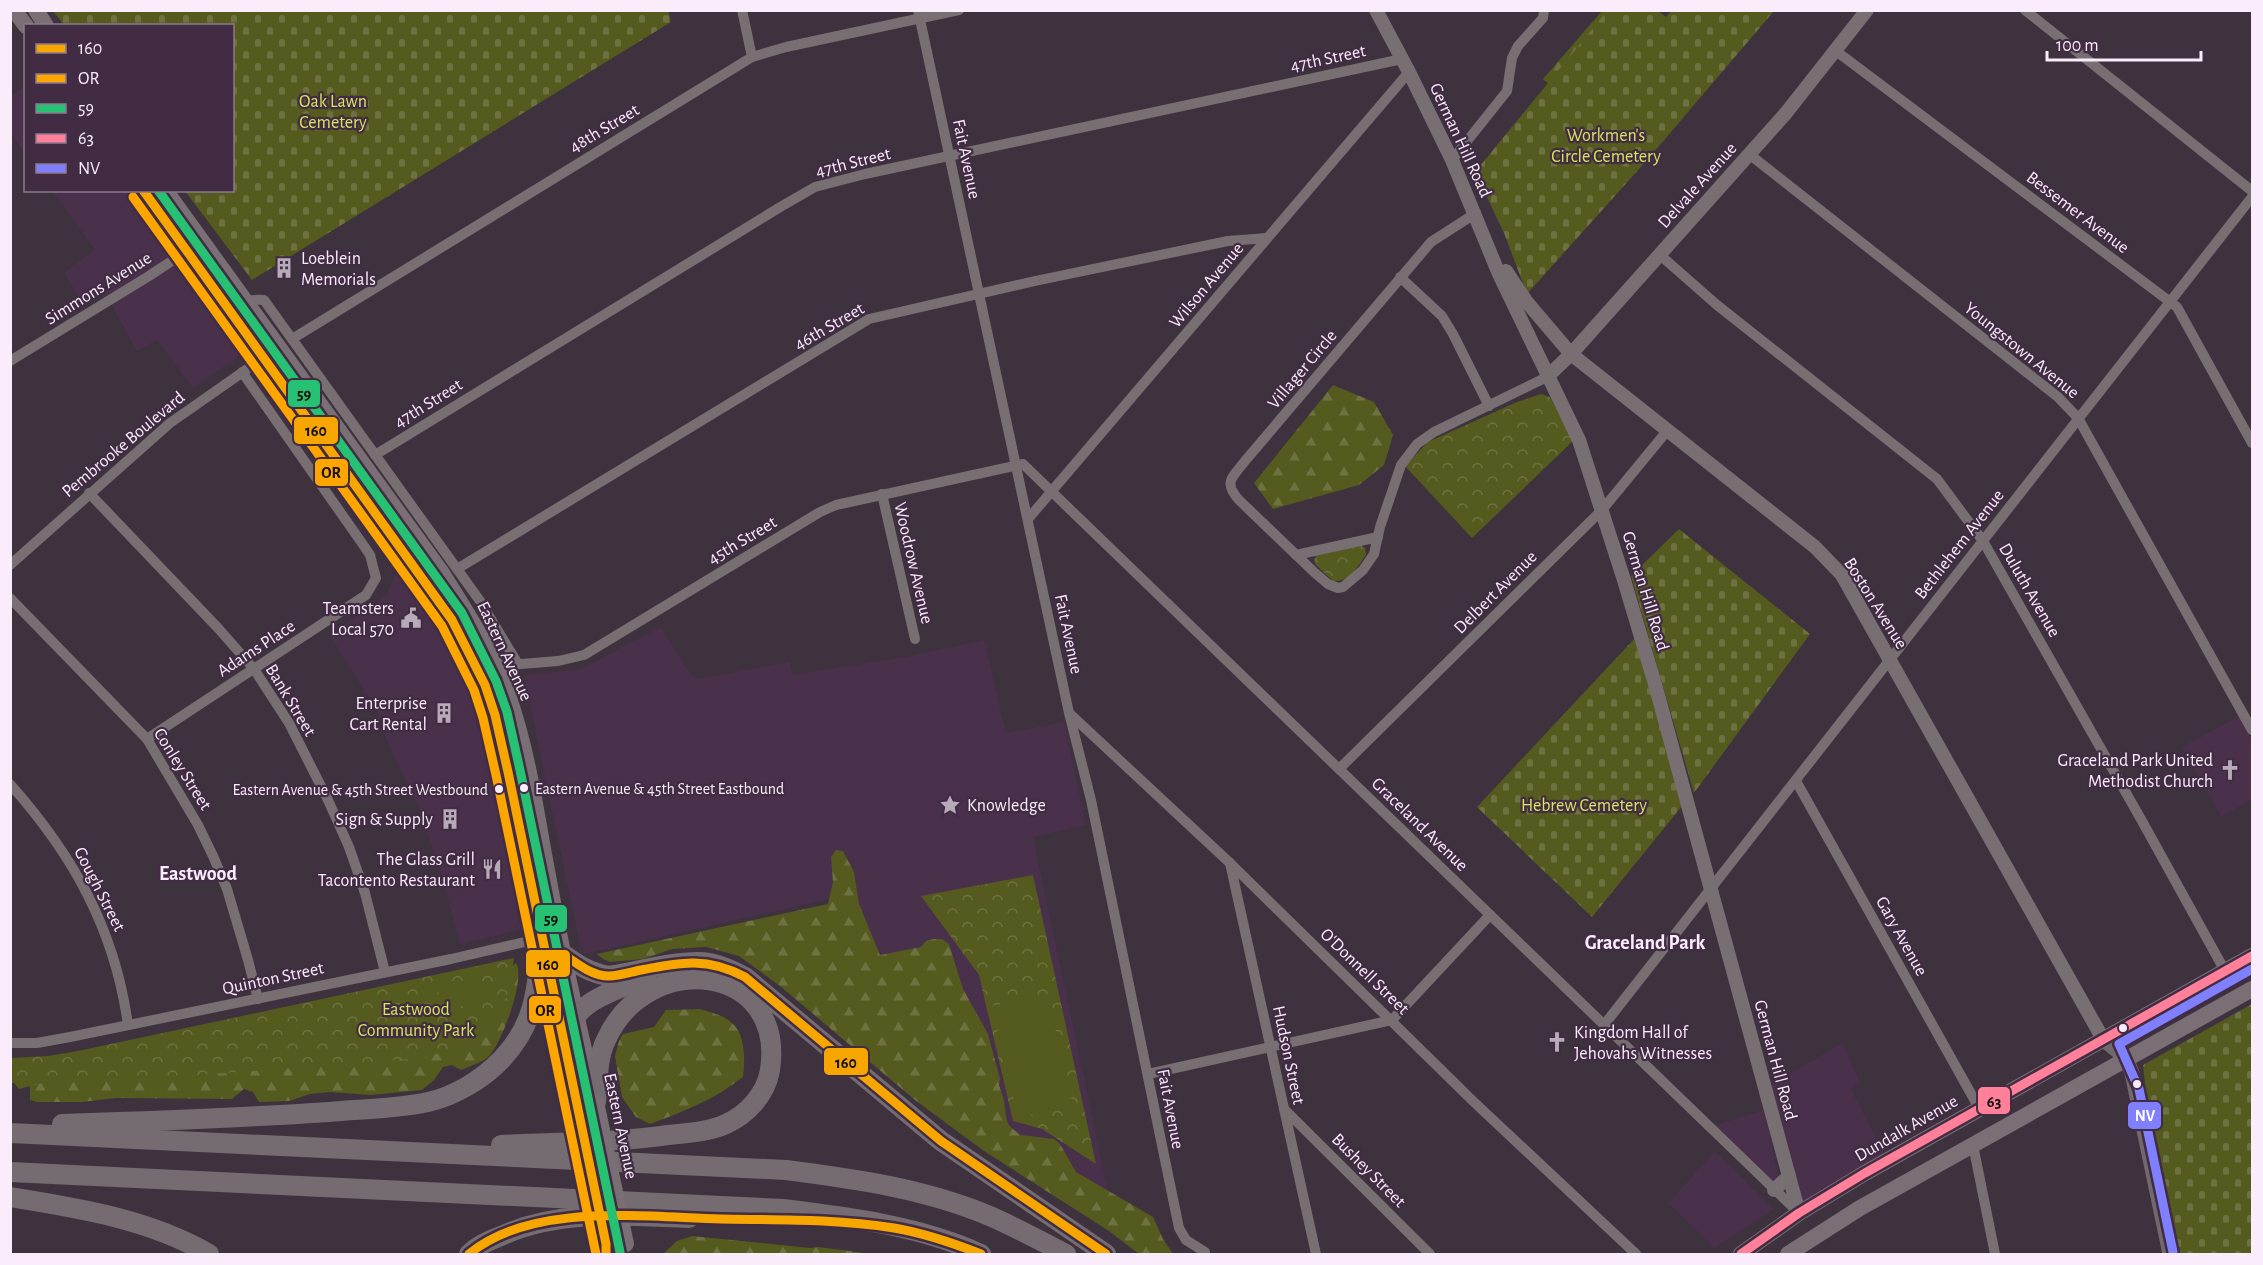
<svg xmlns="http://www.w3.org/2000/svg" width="2263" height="1265" font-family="'Alegreya Sans',sans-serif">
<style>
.built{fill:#49304b}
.forest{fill:url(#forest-firs)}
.cemetery{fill:url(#cemetery-stones)}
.park{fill:url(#park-crowns)}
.garden{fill:#555a1e}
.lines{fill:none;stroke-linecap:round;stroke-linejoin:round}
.minor{stroke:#786f73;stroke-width:10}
.tertiary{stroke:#786f73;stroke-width:14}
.secondary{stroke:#72686d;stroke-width:15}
.primary{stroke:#7a6f75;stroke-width:16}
.motorway{stroke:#756c72;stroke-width:20}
.primary-bridge{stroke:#7a6f75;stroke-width:16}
.bus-1-casing{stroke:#422c44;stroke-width:14}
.bus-2-casing{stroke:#422c44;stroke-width:14}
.bus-3-casing{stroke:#422c44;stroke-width:14}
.bus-4-casing{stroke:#422c44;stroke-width:14}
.bus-5-casing{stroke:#422c44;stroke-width:14}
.bus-1{stroke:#f7a600;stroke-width:9}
.bus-2{stroke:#ffa500;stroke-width:9}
.bus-3{stroke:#26c172;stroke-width:9}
.bus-4{stroke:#ff8098;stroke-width:9}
.bus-5{stroke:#8080ff;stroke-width:9}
.bus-dot{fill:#faecfb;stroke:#422c44;stroke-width:2}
.labels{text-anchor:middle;stroke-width:4.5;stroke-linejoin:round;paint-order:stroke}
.bus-label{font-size:16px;fill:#faecfb;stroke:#422c44;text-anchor:start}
.street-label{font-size:18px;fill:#faecfb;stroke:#422c44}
.park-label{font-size:18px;fill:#d8e55d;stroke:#422c44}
.poi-label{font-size:18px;fill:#faecfb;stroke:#422c44;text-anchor:end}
.neighbourhood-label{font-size:20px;font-weight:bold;fill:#faecfb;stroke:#422c44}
.line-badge{stroke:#422c44;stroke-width:2}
.badge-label{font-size:16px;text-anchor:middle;font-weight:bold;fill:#fff}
.pale-badge-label{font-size:16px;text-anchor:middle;font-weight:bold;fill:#111}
</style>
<defs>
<pattern id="forest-firs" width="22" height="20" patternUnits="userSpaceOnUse" patternTransform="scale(1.5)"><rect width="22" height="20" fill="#555a1e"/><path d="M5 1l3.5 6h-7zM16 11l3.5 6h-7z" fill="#6e7240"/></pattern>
<pattern id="cemetery-stones" width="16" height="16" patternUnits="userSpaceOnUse" patternTransform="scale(1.5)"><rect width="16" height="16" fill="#555a1e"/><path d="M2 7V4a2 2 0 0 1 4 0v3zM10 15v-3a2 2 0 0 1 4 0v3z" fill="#6e7240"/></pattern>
<pattern id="park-crowns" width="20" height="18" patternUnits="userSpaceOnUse" patternTransform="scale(1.5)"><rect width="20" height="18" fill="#555a1e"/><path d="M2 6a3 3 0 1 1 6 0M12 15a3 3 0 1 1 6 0" fill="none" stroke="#6e7240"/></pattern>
</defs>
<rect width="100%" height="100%" fill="#3e323e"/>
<!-- built -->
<g class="built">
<polygon points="25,86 25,153 10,133 11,96"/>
<polygon points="52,191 128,191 245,352 193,388 157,340 137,351 102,288 81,300 64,273 95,250"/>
<polygon points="407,566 444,623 480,692 493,733 527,922 519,930 460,944 439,867 420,810 389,746 375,707 329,635 386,596 394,577"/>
<polygon points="661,627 690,674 697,679 790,662 793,675 905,657 984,640 1006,733 1064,722 1086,825 1033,837 1109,1196 978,1138 878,962 830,899 585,954 579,942 524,675 581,669"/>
<polygon points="2239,716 2252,740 2252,799 2221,817 2182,747"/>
<polygon points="1843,1043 1860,1083 1851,1089 1884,1153 1800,1207 1768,1086"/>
<polygon points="1764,1110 1779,1179 1773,1182 1712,1126"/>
<polygon points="1715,1152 1774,1209 1714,1248 1668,1203"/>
</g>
<!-- forest -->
<g class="forest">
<polygon points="1602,11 1622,11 1551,86 1543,79"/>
<polygon points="1333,385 1374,402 1393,435 1384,465 1359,485 1273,509 1254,483"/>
<polygon points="836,850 843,851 854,872 859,904 880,955 921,947 926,941 934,939 942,939 949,944 963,989 988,1034 1000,1079 999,1085 1004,1100 1006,1116 1008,1124 1014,1130 1021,1135 1054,1139 1060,1144 1076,1172 1153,1217 1163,1239 1173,1254 1139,1254 1109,1231 984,1151 915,1100 780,986 739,956 706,947 672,949 643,959 610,962 603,959 597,954 828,904 833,882 831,857"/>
<path d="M516 963C526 979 502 1041 490 1055 484 1062 470 1066 461 1070L452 1065 443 1067 434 1080 422 1090 371 1095 330 1092 310 1094 289 1101 259 1102 253 1092 244 1089 232 1099 116 1098 82 1102H37L30 1100V1081L509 968Z"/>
<path d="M700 1009C709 1012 723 1015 731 1022 746 1034 745 1060 743 1077 716 1099 682 1112 650 1124L636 1117 622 1097 615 1056 619 1041 623 1034 654 1027 666 1010Z"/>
<polygon points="692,1236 810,1248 818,1247 872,1254 663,1254 677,1241"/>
</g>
<!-- cemetery -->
<g class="cemetery">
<polygon points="668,10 671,22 252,280 185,191 232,190 232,26 64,25 53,11"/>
<polygon points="1607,11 1658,11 1666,17 1671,11 1774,11 1648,159 1527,294 1504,233 1475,172"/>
<polygon points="1679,529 1810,634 1694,793 1631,576"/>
<polygon points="1636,637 1682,806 1592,917 1477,807"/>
<polygon points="2252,1004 2252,1254 2179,1254 2147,1101 2143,1065"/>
</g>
<!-- park -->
<g class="park">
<polygon points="1541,394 1550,397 1573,441 1472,538 1405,466 1428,442 1517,402"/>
<path d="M1360 545 1365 548 1366 555C1357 567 1350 582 1333 581L1316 565 1314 561 1316 555Z"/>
<polygon points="1033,875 1096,1164 1042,1129 1013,1121 979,975 921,896"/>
<path d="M514 958C512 970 511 983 507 995 494 1036 460 1046 424 1058L121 1081 42 1083 19 1089 14 1083H11V1058L48 1056 78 1051Z"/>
</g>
<!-- garden -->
<g class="garden">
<polygon points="475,978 480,1002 442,1010 437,986"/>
<polygon points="1047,994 1073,1105 1018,1118 992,1006"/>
</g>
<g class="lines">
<!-- minor -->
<g class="minor">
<polyline points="742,10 752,57"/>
<polyline points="918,10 1069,713 1091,800 1179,1228 1186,1240 1205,1252"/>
<polyline points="2025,10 2252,191"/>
<polyline points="1836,51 2177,307 2252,443"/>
<polyline points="1749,154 2058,397 2078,418 2252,730"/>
<polyline points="1452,160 1507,91 1512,58 1518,46 1543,18 1544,10"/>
<path d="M1476 213 1431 242 1245 461C1232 478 1223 482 1239 500L1315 573 1328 584 1338 588 1343 587 1363 570 1374 554 1380 527 1401 465 1417 444 1434 432 1547 377"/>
<polyline points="1660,255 1717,305 1937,479 1983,541 2142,821 2225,971"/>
<polyline points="1400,277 1442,316 1453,334 1489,406"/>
<path d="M230 312C242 304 250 298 264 300L480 601 518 664"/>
<polyline points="292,339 752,57 786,47 959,10"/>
<polyline points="10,361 149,276 202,241"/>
<polyline points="375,455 782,206 815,187 865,174 1402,59"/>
<polyline points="89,493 218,628 254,669 289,723 328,800 349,847 365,893 385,972"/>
<polyline points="882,494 915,639"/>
<polyline points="1028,519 1409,72"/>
<polyline points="1296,555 1378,537"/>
<polyline points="10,565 170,423 263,358"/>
<polyline points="457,569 869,319 1035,281 1228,241 1267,238"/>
<polyline points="10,598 147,739 198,825 213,856 227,889 248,960 258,999"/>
<polyline points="495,666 558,661 584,655 820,512 836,505 1023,464 1799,1213"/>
<polyline points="1070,714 1230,863 1475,1103 1636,1254"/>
<polyline points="147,739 366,595 376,578 370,555 364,546 242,372"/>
<polyline points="1339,769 1602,510 1667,431"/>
<polyline points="1796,781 1979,1108"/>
<path d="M10 784C74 856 115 930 128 1025"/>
<polyline points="1230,863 1316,1254"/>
<polyline points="1604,1025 2252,197"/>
<polyline points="10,1043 37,1043 70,1037 451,959 542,938"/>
<polyline points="1148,1074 1392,1020 1490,915"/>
<polyline points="1284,1109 1430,1254"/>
<polyline points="1973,1145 1995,1254"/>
</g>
<!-- tertiary -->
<g class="tertiary">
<polyline points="1376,10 1409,72 1452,160 1499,274 1579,440 1624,580 1655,684 1799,1213"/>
<polyline points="1506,271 1526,301 1571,354 1815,547 1842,575 2103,1039"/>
<polyline points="1547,377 1571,354 1786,113 1867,10"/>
<polyline points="1774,1190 1789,1176"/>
</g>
<!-- secondary -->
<polyline class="secondary" points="2103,1039 2126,1058 2132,1073 2170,1254"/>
<!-- primary -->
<g class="primary">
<polyline points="14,10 26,26"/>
<polyline points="36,10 46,26"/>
<path d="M143 190C201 272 258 353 317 434 373 511 440 587 480 674 492 700 498 728 505 756L577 1103"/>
<path d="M165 190 442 573C468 614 494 655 510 701 528 754 536 811 546 865 560 942 576 1017 594 1092"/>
<polyline points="1741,1254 1799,1213 1865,1173 2252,956"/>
<polyline points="1788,1254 1860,1208 2252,989"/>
</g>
<!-- motorway -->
<g class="motorway">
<path d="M563 954C578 965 590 973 609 976 638 972 683 958 710 963 723 966 734 971 745 977L941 1141 1106 1254"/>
<path d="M563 1039C576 1000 611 992 646 978"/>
<path d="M62 1124C151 1121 240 1118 329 1112 362 1109 396 1109 428 1102 455 1096 483 1079 502 1059 537 1022 537 985 542 938"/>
<path d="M10 1133 786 1170C856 1179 927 1189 992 1217 1017 1228 1041 1241 1066 1254"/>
<path d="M501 1145C557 1142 613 1143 668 1135 688 1133 708 1132 726 1124 748 1114 766 1094 770 1070 786 964 648 947 606 1040 597 1058 598 1082 596 1102"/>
<path d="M10 1172 783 1209C849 1217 920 1226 981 1254"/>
<path d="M10 1197C78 1208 149 1219 209 1254"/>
<path d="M469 1254C477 1246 490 1240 501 1236 560 1209 626 1216 689 1218"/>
</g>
<!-- primary-bridge -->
<g class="primary-bridge">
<polyline points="596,1102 626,1244"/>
<polyline points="577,1103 606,1244"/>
</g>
<!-- bus-1 casing -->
<g class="bus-1-casing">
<g id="bus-1">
<polyline points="143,190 452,620 485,685 495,715 508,772 606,1244 606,1254"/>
<path d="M563 954C576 963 592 976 609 976 619 976 631 972 641 970 681 962 708 957 745 977L941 1141 1106 1254"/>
<path d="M469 1254C532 1202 644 1217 721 1219 779 1220 837 1219 894 1228 924 1233 953 1243 981 1254"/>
</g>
</g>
<!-- bus-2 casing -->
<g class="bus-2-casing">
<polyline id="bus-2" points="133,197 442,626 474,690 483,718 496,775 596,1254"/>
</g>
<!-- bus-3 casing -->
<g class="bus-3-casing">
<polyline id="bus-3" points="158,190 462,613 496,681 507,712 520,770 620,1252"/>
</g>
<!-- bus-4 casing -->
<g class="bus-4-casing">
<polyline id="bus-4" points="1741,1254 1799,1213 1865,1173 2252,956"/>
</g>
<!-- bus-5 casing -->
<g class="bus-5-casing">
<polyline id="bus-5" points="2173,1252 2139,1089 2119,1044 2252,969"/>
</g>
<!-- bus-1 -->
<use href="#bus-1" class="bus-1"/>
<!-- bus-2 -->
<use href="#bus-2" class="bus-2"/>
<!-- bus-3 -->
<use href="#bus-3" class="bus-3"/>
<!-- bus-4 -->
<use href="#bus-4" class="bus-4"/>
<!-- bus-5 -->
<use href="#bus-5" class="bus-5"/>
</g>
<!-- icons -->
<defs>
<g id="building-bare" transform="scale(1.62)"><path d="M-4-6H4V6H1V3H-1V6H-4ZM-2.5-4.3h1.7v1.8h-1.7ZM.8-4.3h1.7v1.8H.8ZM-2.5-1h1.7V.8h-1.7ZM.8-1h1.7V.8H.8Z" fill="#b8abb9" stroke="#422c44" stroke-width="2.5" paint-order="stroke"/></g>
<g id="civic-bare" transform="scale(1.62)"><path d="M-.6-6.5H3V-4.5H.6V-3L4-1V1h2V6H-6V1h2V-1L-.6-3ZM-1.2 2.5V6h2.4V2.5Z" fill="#b8abb9" stroke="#422c44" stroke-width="2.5" paint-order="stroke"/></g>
<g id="church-bare" transform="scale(1.62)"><path d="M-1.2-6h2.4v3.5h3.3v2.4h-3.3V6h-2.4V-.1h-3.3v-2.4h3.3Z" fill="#b8abb9" stroke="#422c44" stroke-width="2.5" paint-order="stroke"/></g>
<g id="sight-bare" transform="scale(1.62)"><path d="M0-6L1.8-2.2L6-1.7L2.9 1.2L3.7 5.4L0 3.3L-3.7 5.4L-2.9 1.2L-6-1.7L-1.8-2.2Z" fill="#b8abb9" stroke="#422c44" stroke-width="2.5" paint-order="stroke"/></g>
<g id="restaurant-bare" transform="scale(1.62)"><path d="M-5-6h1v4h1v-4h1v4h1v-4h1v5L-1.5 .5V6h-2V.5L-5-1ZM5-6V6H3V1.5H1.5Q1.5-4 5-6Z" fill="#b8abb9" stroke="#422c44" stroke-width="2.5" paint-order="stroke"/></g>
</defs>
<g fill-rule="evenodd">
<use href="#building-bare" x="284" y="268"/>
<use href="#civic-bare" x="411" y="618"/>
<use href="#building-bare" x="444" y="713"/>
<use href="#church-bare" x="2230" y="770"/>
<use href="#sight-bare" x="950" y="805"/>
<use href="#building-bare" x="450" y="819"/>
<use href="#restaurant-bare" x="492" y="869"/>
<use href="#church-bare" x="1557" y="1042"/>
</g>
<!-- markers -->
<g class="bus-dot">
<circle cx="524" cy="788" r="5"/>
<circle cx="499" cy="789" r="5"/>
<circle cx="2123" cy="1028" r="5"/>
<circle cx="2137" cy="1084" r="5"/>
</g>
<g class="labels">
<!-- bus labels -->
<g class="bus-label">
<text x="535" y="794">Eastern Avenue &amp; 45th Street Eastbound</text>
<text x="488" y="795" text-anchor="end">Eastern Avenue &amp; 45th Street Westbound</text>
</g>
<!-- street labels -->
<g class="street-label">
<text transform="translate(1328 58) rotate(-12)" y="6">47th Street</text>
<text transform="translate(604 128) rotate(-31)" y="6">48th Street</text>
<text transform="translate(1461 140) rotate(65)" y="6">German Hill Road</text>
<text transform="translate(967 159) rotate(78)" y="6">Fait Avenue</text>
<text transform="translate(853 162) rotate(-14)" y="6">47th Street</text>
<text transform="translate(1697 185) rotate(-48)" y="6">Delvale Avenue</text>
<text transform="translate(2078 212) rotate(37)" y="6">Bessemer Avenue</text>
<text transform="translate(1206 285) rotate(-50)" y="6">Wilson Avenue</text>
<text transform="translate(98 288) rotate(-32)" y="6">Simmons Avenue</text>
<text transform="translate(829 326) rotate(-30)" y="6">46th Street</text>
<text transform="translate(2022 350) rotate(39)" y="6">Youngstown Avenue</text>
<text transform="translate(1302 369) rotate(-50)" y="6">Villager Circle</text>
<text transform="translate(428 403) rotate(-32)" y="6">47th Street</text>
<text transform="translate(123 444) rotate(-40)" y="6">Pembrooke Boulevard</text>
<text transform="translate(742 540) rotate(-31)" y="6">45th Street</text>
<text transform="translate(1959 544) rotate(-52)" y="6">Bethlehem Avenue</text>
<text transform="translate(914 563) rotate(77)" y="6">Woodrow Avenue</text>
<text transform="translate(2030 590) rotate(60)" y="6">Duluth Avenue</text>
<text transform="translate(1646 591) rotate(73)" y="6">German Hill Road</text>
<text transform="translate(1495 592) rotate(-45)" y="6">Delbert Avenue</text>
<text transform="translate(1876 603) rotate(58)" y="6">Boston Avenue</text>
<text transform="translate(1069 634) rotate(78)" y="6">Fait Avenue</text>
<text transform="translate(256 648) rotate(-33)" y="6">Adams Place</text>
<text transform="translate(505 651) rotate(65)" y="6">Eastern Avenue</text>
<text transform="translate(291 700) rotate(59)" y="6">Bank Street</text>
<text transform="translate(183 769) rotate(58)" y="6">Conley Street</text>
<text transform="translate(1420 824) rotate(44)" y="6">Graceland Avenue</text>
<text transform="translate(100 889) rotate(63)" y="6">Gough Street</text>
<text transform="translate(1902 936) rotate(61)" y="6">Gary Avenue</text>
<text transform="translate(1365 971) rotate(44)" y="6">O'Donnell Street</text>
<text transform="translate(273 978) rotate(-12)" y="6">Quinton Street</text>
<text transform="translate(1289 1055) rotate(78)" y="6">Hudson Street</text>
<text transform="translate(1776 1060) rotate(75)" y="6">German Hill Road</text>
<text transform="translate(1171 1109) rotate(79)" y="6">Fait Avenue</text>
<text transform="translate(621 1126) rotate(78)" y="6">Eastern Avenue</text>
<text transform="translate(1906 1128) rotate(-30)" y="6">Dundalk Avenue</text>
<text transform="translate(1369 1170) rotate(45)" y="6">Bushey Street</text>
</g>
<!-- park labels -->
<g class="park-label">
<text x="333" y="107">Oak Lawn<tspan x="333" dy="21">Cemetery</tspan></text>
<text x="1606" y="141">Workmen's<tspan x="1606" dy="21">Circle Cemetery</tspan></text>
<text x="1584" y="811">Hebrew Cemetery</text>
<text x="416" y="1015">Eastwood<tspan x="416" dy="21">Community Park</tspan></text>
</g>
<!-- poi labels -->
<g class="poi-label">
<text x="301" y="264" text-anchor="start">Loeblein<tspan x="301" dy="21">Memorials</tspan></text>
<text x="394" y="614">Teamsters<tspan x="394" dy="21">Local 570</tspan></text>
<text x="427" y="709">Enterprise<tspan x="427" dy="21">Cart Rental</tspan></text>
<text x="2213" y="766">Graceland Park United<tspan x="2213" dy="21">Methodist Church</tspan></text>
<text x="967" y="811" text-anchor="start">Knowledge</text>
<text x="433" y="825">Sign &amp; Supply</text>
<text x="475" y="865">The Glass Grill<tspan x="475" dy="21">Tacontento Restaurant</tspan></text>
<text x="1574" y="1038" text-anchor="start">Kingdom Hall of<tspan x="1574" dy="21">Jehovahs Witnesses</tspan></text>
</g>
<!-- neighbourhood labels -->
<g class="neighbourhood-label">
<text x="198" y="880">Eastwood</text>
<text x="1645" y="949">Graceland Park</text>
</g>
</g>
<g class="line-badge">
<rect x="287" y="379" width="34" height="29" rx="6" fill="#26c172"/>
<rect x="293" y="416" width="46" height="29" rx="6" fill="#f7a600"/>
<rect x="314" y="458" width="35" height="29" rx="6" fill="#ffa500"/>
<rect x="534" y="904" width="34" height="29" rx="6" fill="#26c172"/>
<rect x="525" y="949" width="46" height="29" rx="6" fill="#f7a600"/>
<rect x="528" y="995" width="34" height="29" rx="6" fill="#ffa500"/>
<rect x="823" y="1047" width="46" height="29" rx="6" fill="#f7a600"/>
<rect x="1977" y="1086" width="34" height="29" rx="6" fill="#ff8098"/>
<rect x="2127" y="1101" width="35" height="29" rx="6" fill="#8080ff"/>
</g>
<g class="badge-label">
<text x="2145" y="1121">NV</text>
</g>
<g class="pale-badge-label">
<text x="304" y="399">59</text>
<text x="316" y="436">160</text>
<text x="331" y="478">OR</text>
<text x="551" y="924">59</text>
<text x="548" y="970">160</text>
<text x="545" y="1016">OR</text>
<text x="846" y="1068">160</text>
<text x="1994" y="1107">63</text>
</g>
<!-- border -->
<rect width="2263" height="1265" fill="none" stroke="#faecfb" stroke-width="24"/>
<!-- legend -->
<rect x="24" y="24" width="210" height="168" fill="#422c44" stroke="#8c798d" stroke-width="1.5"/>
<rect x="36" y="44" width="30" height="9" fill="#f7a600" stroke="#8c798d" stroke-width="1.5"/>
<text x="78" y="54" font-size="18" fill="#faecfb">160</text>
<rect x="36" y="74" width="30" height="9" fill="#ffa500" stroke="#8c798d" stroke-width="1.5"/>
<text x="78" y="84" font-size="18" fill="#faecfb">OR</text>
<rect x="36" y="104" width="30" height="9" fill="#26c172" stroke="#8c798d" stroke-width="1.5"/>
<text x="78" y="114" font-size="18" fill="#faecfb">59</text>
<rect x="36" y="134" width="30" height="9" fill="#ff8098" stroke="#8c798d" stroke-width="1.5"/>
<text x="78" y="144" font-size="18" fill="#faecfb">63</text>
<rect x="36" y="164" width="30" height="9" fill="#8080ff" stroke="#8c798d" stroke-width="1.5"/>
<text x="78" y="174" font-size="18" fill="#faecfb">NV</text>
<!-- scale -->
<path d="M2047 51v9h154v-9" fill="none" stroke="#faecfb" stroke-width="3"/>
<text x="2056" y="51" font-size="18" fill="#faecfb" stroke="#422c44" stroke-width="4.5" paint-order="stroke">100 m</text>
</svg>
